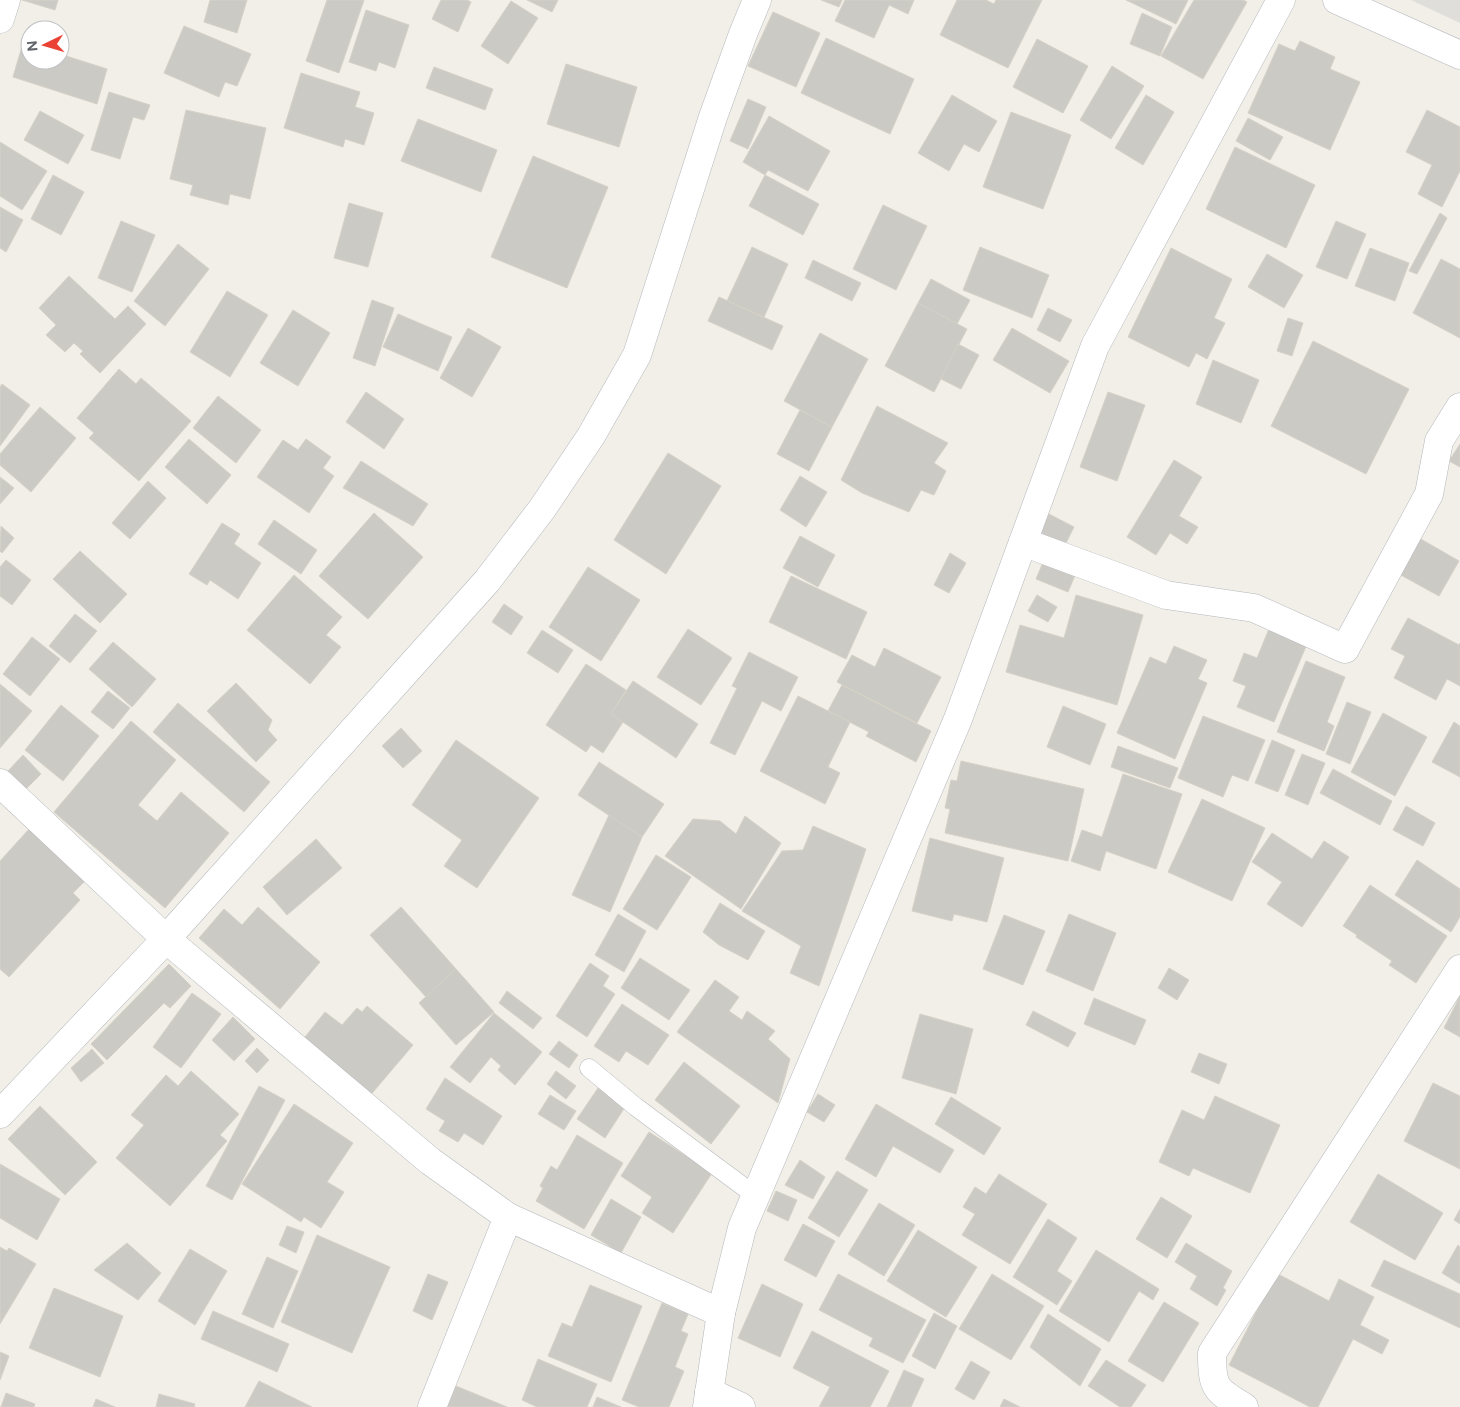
<svg xmlns="http://www.w3.org/2000/svg" width="1460" height="1407" font-family="Figtree,sans-serif">
<style>
.industrial{fill:#e0deda}
.building{fill:#cccac5;stroke:#d6d1c6}
.lines{fill:none;stroke-linecap:round;stroke-linejoin:round}
.lane-casing{stroke:#b5b8bc;stroke-width:19}
.street-casing{stroke:#b5b8bc;stroke-width:29}
.lane{stroke:#fff;stroke-width:18}
.street{stroke:#fff;stroke-width:28}
</style>
<rect width="100%" height="100%" fill="#f1efe8"/>
<!-- industrial -->
<polygon class="industrial" points="1411,0 1460,0 1460,23"/>
<!-- building -->
<g class="building">
<polygon points="22,0 58,0 55,10"/>
<polygon points="210,0 247,0 237,33 204,22"/>
<polygon points="327,0 364,0 339,73 306,61"/>
<polygon points="441,0 467,0 471,2 458,32 432,19"/>
<polygon points="527,0 558,0 552,12"/>
<polygon points="821,0 842,0 839,7"/>
<polygon points="845,0 914,0 908,14 889,5 874,38 835,21"/>
<polygon points="957,0 986,0 994,4 996,0 1042,0 1008,68 940,35"/>
<polygon points="1126,0 1188,0 1176,24"/>
<polygon points="1194,0 1243,0 1247,2 1203,79 1161,56"/>
<polygon points="511,1 538,18 508,64 481,46"/>
<polygon points="366,10 409,25 395,68 379,62 376,71 349,62"/>
<polygon points="773,12 820,33 796,87 748,66"/>
<polygon points="1142,13 1172,27 1160,56 1130,44"/>
<polygon points="184,26 251,54 237,86 225,82 219,97 164,73"/>
<polygon points="826,38 914,79 890,134 801,93"/>
<polygon points="1037,39 1088,66 1063,113 1013,87"/>
<polygon points="1300,41 1335,57 1330,69 1360,82 1330,150 1248,113 1279,44 1295,51"/>
<polygon points="23,43 30,45 30,60 60,60 60,54 107,69 97,104 13,77"/>
<polygon points="566,64 637,87 619,147 547,124"/>
<polygon points="1112,66 1144,86 1111,139 1080,120"/>
<polygon points="434,67 493,89 485,110 426,88"/>
<polygon points="301,73 360,92 355,107 374,113 364,145 345,139 343,147 284,128"/>
<polygon points="109,92 150,105 144,120 133,117 120,159 91,150"/>
<polygon points="952,95 997,121 979,152 964,144 949,171 918,153"/>
<polygon points="1146,95 1174,112 1143,165 1115,148"/>
<polygon points="748,99 766,107 748,149 730,141"/>
<polygon points="186,110 266,128 250,199 230,194 228,205 190,195 193,185 170,179"/>
<polygon points="1427,110 1460,127 1460,171 1442,207 1418,194 1432,165 1406,152"/>
<polygon points="40,111 84,135 68,164 24,140"/>
<polygon points="1011,112 1071,135 1043,209 983,187"/>
<polygon points="769,116 830,151 808,191 768,170 765,175 743,162"/>
<polygon points="1248,118 1283,137 1270,160 1236,141"/>
<polygon points="418,119 497,150 481,192 401,161"/>
<polygon points="0,142 47,171 22,210 0,196"/>
<polygon points="1235,147 1315,185 1286,248 1206,209"/>
<polygon points="533,156 608,187 567,288 491,257"/>
<polygon points="53,175 84,192 61,235 31,219"/>
<polygon points="765,175 819,204 803,235 749,206"/>
<polygon points="349,203 383,213 368,267 334,258"/>
<polygon points="883,205 927,226 896,290 853,269"/>
<polygon points="0,207 23,220 6,252 0,248"/>
<polygon points="1440,213 1447,218 1417,274 1409,271"/>
<polygon points="121,221 155,235 132,292 98,278"/>
<polygon points="1336,221 1366,234 1347,279 1316,267"/>
<polygon points="178,244 209,269 165,326 134,301"/>
<polygon points="752,247 788,264 764,317 727,301"/>
<polygon points="980,247 1049,275 1032,318 963,290"/>
<polygon points="1171,248 1232,279 1214,318 1225,323 1207,359 1196,353 1189,367 1128,337"/>
<polygon points="1370,248 1409,263 1395,301 1355,286"/>
<polygon points="1267,254 1303,275 1284,308 1248,287"/>
<polygon points="1441,259 1460,269 1460,338 1413,313"/>
<polygon points="813,260 861,283 852,301 805,278"/>
<polygon points="69,276 115,319 128,306 146,324 100,373 80,354 83,351 74,343 65,352 46,335 56,325 39,308"/>
<polygon points="931,279 970,300 957,324 918,303"/>
<polygon points="227,291 268,315 230,377 190,352"/>
<polygon points="719,297 783,326 772,350 708,321"/>
<polygon points="372,300 394,308 375,366 353,358"/>
<polygon points="918,303 967,329 934,392 885,366"/>
<polygon points="1048,308 1072,320 1060,342 1037,330"/>
<polygon points="293,310 330,333 298,386 260,363"/>
<polygon points="398,314 452,337 438,371 383,347"/>
<polygon points="1288,318 1303,323 1292,356 1277,351"/>
<polygon points="468,328 501,347 472,397 440,378"/>
<polygon points="1012,328 1069,361 1050,393 993,360"/>
<polygon points="820,333 868,359 832,427 784,401"/>
<polygon points="1313,341 1409,389 1366,474 1271,426"/>
<polygon points="958,344 979,355 961,389 941,379"/>
<polygon points="1213,360 1259,380 1241,423 1196,404"/>
<polygon points="119,369 136,384 141,378 191,421 139,481 89,438 94,433 77,418"/>
<polygon points="2,384 30,405 0,446 0,387"/>
<polygon points="366,392 404,419 384,449 346,422"/>
<polygon points="1108,392 1145,405 1117,481 1080,467"/>
<polygon points="218,396 261,430 236,463 193,428"/>
<polygon points="877,406 948,443 934,463 946,471 934,495 921,490 909,512 862,493 841,480"/>
<polygon points="40,407 76,438 31,492 0,465 0,454"/>
<polygon points="800,410 832,427 809,471 777,454"/>
<polygon points="189,439 231,475 207,504 165,467"/>
<polygon points="306,439 331,457 323,468 334,476 309,513 257,477 283,440 298,450"/>
<polygon points="1460,444 1460,467 1449,461"/>
<polygon points="668,453 721,486 666,574 614,540"/>
<polygon points="1174,460 1202,477 1179,516 1198,527 1187,544 1170,533 1156,555 1127,537"/>
<polygon points="361,461 428,504 413,526 343,488"/>
<polygon points="800,476 827,492 806,527 780,510"/>
<polygon points="0,477 14,488 0,504"/>
<polygon points="148,481 166,498 130,539 112,523"/>
<polygon points="374,513 423,557 368,619 319,576"/>
<polygon points="1049,514 1074,527 1061,553 1036,541"/>
<polygon points="274,520 317,550 301,574 258,544"/>
<polygon points="222,523 240,534 234,544 261,563 238,599 210,580 207,585 189,574"/>
<polygon points="1,526 14,538 2,553 0,551"/>
<polygon points="800,536 835,555 818,587 783,568"/>
<polygon points="1419,538 1459,561 1439,596 1399,574"/>
<polygon points="80,551 127,594 100,623 53,579"/>
<polygon points="950,553 966,563 949,593 934,585"/>
<polygon points="6,560 31,580 12,605 0,596 0,567"/>
<polygon points="1044,560 1076,573 1068,592 1036,579"/>
<polygon points="588,567 640,600 601,661 549,627"/>
<polygon points="294,575 342,617 326,635 341,647 310,684 247,630"/>
<polygon points="791,576 867,612 846,659 769,622"/>
<polygon points="1037,595 1057,607 1048,622 1028,611"/>
<polygon points="1076,595 1143,615 1117,705 1006,672 1020,625 1064,638"/>
<polygon points="504,604 523,617 511,635 492,622"/>
<polygon points="75,614 97,631 70,663 49,646"/>
<polygon points="1408,618 1459,645 1460,643 1460,686 1447,679 1436,700 1394,678 1405,656 1391,649"/>
<polygon points="688,629 732,658 701,705 657,677"/>
<polygon points="1269,629 1307,644 1274,722 1237,707 1246,686 1233,681 1244,653 1257,658"/>
<polygon points="542,630 573,650 558,673 527,653"/>
<polygon points="32,637 60,659 30,696 3,674"/>
<polygon points="113,642 156,679 132,707 89,669"/>
<polygon points="1174,646 1207,660 1198,679 1207,683 1175,759 1117,733 1150,657 1166,664"/>
<polygon points="884,648 941,677 917,723 837,682 852,655 875,667"/>
<polygon points="749,652 798,677 781,711 762,701 735,755 710,743 737,688 732,686"/>
<polygon points="1306,661 1345,677 1327,722 1334,726 1324,751 1277,732"/>
<polygon points="586,664 626,690 611,714 623,722 603,753 591,745 586,752 546,725"/>
<polygon points="633,681 698,724 676,758 611,714"/>
<polygon points="236,683 272,720 268,730 277,740 256,762 207,711"/>
<polygon points="0,684 32,711 0,748"/>
<polygon points="842,685 931,731 916,762 866,736 869,732 828,711"/>
<polygon points="108,691 130,708 113,729 91,712"/>
<polygon points="798,696 850,722 828,767 840,773 825,804 760,771"/>
<polygon points="1347,702 1371,712 1350,764 1326,754"/>
<polygon points="178,703 270,782 244,812 153,732"/>
<polygon points="61,705 99,736 63,781 25,750"/>
<polygon points="1063,706 1106,724 1090,765 1047,747"/>
<polygon points="1383,713 1427,737 1395,796 1351,772"/>
<polygon points="1203,716 1265,740 1248,781 1232,775 1223,797 1178,778"/>
<polygon points="131,721 176,760 138,805 157,821 181,792 229,833 165,908 54,812"/>
<polygon points="1454,722 1460,726 1460,777 1432,762"/>
<polygon points="401,728 422,751 403,768 382,746"/>
<polygon points="456,740 539,798 477,888 444,866 462,840 412,805"/>
<polygon points="1272,740 1295,750 1278,792 1255,783"/>
<polygon points="1118,746 1178,768 1170,788 1111,767"/>
<polygon points="1302,754 1325,763 1308,805 1285,795"/>
<polygon points="23,755 41,774 25,790 7,772"/>
<polygon points="961,761 1084,789 1068,861 945,833 950,809 945,808 951,780 957,781"/>
<polygon points="599,762 664,804 642,837 578,795"/>
<polygon points="1333,769 1392,801 1380,825 1320,793"/>
<polygon points="1123,774 1182,794 1156,869 1106,851 1100,871 1071,861 1082,830 1102,837"/>
<polygon points="1202,799 1265,828 1232,901 1168,872"/>
<polygon points="1406,806 1435,823 1423,846 1393,830"/>
<polygon points="609,815 642,837 610,912 572,895"/>
<polygon points="745,816 781,843 741,909 665,856 693,819 720,821 736,834"/>
<polygon points="813,826 866,849 819,986 790,973 801,946 742,911 782,851 803,850"/>
<polygon points="30,828 86,880 73,893 80,900 9,977 0,969 0,861"/>
<polygon points="1272,833 1312,859 1324,841 1349,857 1302,927 1267,904 1282,882 1252,862"/>
<polygon points="930,838 1004,858 987,922 954,914 952,921 912,911"/>
<polygon points="316,839 342,868 287,915 263,887"/>
<polygon points="656,855 691,877 657,930 623,909"/>
<polygon points="1417,860 1460,889 1460,917 1451,932 1395,895"/>
<polygon points="1370,885 1447,936 1416,983 1389,965 1392,961 1356,937 1357,935 1343,926"/>
<polygon points="720,903 765,931 748,960 719,945 703,932"/>
<polygon points="258,907 320,962 280,1009 199,938 224,909 242,925"/>
<polygon points="401,907 456,969 426,997 370,935"/>
<polygon points="618,914 646,931 624,972 595,955"/>
<polygon points="1069,914 1116,933 1093,991 1046,971"/>
<polygon points="1004,915 1045,931 1023,985 983,969"/>
<polygon points="640,958 690,990 669,1020 621,988"/>
<polygon points="590,963 609,976 603,986 615,994 587,1037 556,1016"/>
<polygon points="169,964 191,986 170,1008 164,1003 107,1060 91,1044"/>
<polygon points="1169,968 1189,980 1177,1000 1158,988"/>
<polygon points="456,969 494,1012 456,1045 419,1003"/>
<polygon points="715,980 739,997 729,1011 742,1020 747,1011 775,1031 768,1039 790,1059 778,1103 677,1032"/>
<polygon points="507,991 542,1018 533,1029 499,1003"/>
<polygon points="192,993 221,1014 181,1068 153,1047"/>
<polygon points="1460,996 1460,1037 1444,1028"/>
<polygon points="1094,998 1146,1020 1135,1045 1084,1024"/>
<polygon points="622,1004 669,1035 648,1065 626,1051 619,1062 594,1046"/>
<polygon points="367,1006 413,1045 368,1098 301,1042 325,1012 342,1025 357,1008 362,1012"/>
<polygon points="1033,1011 1076,1033 1068,1047 1026,1025"/>
<polygon points="494,1013 542,1052 515,1085 498,1070 501,1066 491,1057 470,1083 450,1067"/>
<polygon points="920,1014 973,1029 956,1094 902,1078"/>
<polygon points="233,1017 255,1039 234,1061 212,1040"/>
<polygon points="559,1041 578,1055 569,1068 549,1054"/>
<polygon points="257,1048 269,1060 257,1073 245,1061"/>
<polygon points="92,1049 104,1063 81,1082 71,1068"/>
<polygon points="1199,1053 1227,1064 1219,1084 1191,1072"/>
<polygon points="684,1062 740,1106 711,1144 655,1100"/>
<polygon points="191,1071 239,1114 220,1135 227,1141 170,1206 116,1158 144,1125 131,1115 166,1075 178,1086"/>
<polygon points="556,1071 576,1086 566,1099 547,1084"/>
<polygon points="445,1078 502,1116 483,1145 464,1133 458,1142 439,1131 445,1121 426,1109"/>
<polygon points="1433,1083 1460,1096 1460,1169 1404,1141"/>
<polygon points="259,1086 285,1100 232,1200 206,1186"/>
<polygon points="598,1088 625,1107 605,1138 577,1119"/>
<polygon points="818,1094 835,1105 824,1122 807,1112"/>
<polygon points="550,1095 576,1111 564,1130 538,1114"/>
<polygon points="1215,1096 1280,1125 1250,1193 1193,1168 1189,1176 1159,1162 1182,1110 1204,1120"/>
<polygon points="951,1097 1001,1128 984,1155 935,1124"/>
<polygon points="294,1104 353,1143 327,1182 344,1192 321,1228 304,1217 301,1222 242,1184"/>
<polygon points="876,1104 954,1150 940,1173 893,1146 876,1177 845,1159"/>
<polygon points="40,1106 97,1162 65,1195 8,1139"/>
<polygon points="649,1132 712,1173 673,1233 642,1213 652,1197 621,1176"/>
<polygon points="577,1135 623,1163 584,1229 536,1201 543,1188 540,1186 551,1166 557,1170"/>
<polygon points="800,1160 825,1177 813,1199 785,1185"/>
<polygon points="0,1164 60,1199 37,1240 0,1218"/>
<polygon points="837,1171 868,1190 839,1237 808,1218"/>
<polygon points="999,1174 1047,1204 1010,1264 962,1235 975,1214 963,1207 975,1187 986,1194"/>
<polygon points="1378,1174 1443,1213 1415,1260 1350,1222"/>
<polygon points="776,1191 797,1200 788,1221 767,1211"/>
<polygon points="1161,1197 1192,1216 1167,1258 1136,1239"/>
<polygon points="611,1199 641,1217 621,1253 591,1235"/>
<polygon points="879,1203 915,1225 884,1276 848,1254"/>
<polygon points="1460,1209 1460,1224 1454,1220"/>
<polygon points="1048,1219 1077,1238 1057,1271 1072,1281 1057,1305 1013,1277"/>
<polygon points="803,1224 835,1241 816,1277 784,1260"/>
<polygon points="287,1226 304,1232 296,1253 279,1245"/>
<polygon points="918,1230 977,1267 946,1317 887,1281"/>
<polygon points="317,1235 390,1267 352,1353 281,1322"/>
<polygon points="127,1243 161,1273 138,1300 94,1270"/>
<polygon points="1186,1243 1232,1271 1223,1288 1226,1290 1217,1306 1190,1289 1197,1276 1175,1262"/>
<polygon points="1458,1245 1460,1247 1460,1284 1442,1273"/>
<polygon points="0,1247 7,1251 9,1248 36,1264 0,1324"/>
<polygon points="190,1249 227,1271 195,1325 158,1301"/>
<polygon points="1096,1250 1159,1289 1153,1300 1139,1291 1109,1342 1059,1311"/>
<polygon points="267,1257 298,1271 273,1328 242,1314"/>
<polygon points="1384,1260 1460,1294 1460,1328 1371,1286"/>
<polygon points="1276,1273 1329,1301 1339,1279 1374,1297 1360,1325 1389,1340 1382,1354 1353,1339 1318,1407 1310,1407 1229,1365"/>
<polygon points="428,1274 448,1282 432,1320 413,1311"/>
<polygon points="838,1274 926,1320 903,1363 869,1346 873,1338 819,1310"/>
<polygon points="992,1274 1044,1306 1011,1360 959,1329"/>
<polygon points="762,1284 803,1304 780,1357 738,1338"/>
<polygon points="590,1285 642,1306 611,1382 548,1356 562,1323 572,1327"/>
<polygon points="54,1288 123,1316 100,1377 29,1348"/>
<polygon points="1164,1302 1199,1323 1163,1382 1128,1361"/>
<polygon points="662,1303 688,1314 681,1331 688,1334 675,1367 684,1371 669,1407 639,1407 622,1400"/>
<polygon points="213,1311 289,1344 277,1372 201,1339"/>
<polygon points="934,1313 957,1326 935,1369 912,1356"/>
<polygon points="1048,1314 1101,1349 1080,1386 1030,1347"/>
<polygon points="812,1331 889,1371 870,1407 819,1407 830,1387 793,1368"/>
<polygon points="0,1352 9,1356 0,1380"/>
<polygon points="538,1359 597,1384 587,1407 537,1407 522,1400"/>
<polygon points="1106,1360 1146,1385 1131,1407 1120,1407 1088,1386"/>
<polygon points="971,1361 990,1372 974,1400 955,1389"/>
<polygon points="904,1370 924,1379 911,1407 887,1407"/>
<polygon points="259,1381 312,1407 245,1407"/>
<polygon points="456,1386 507,1407 447,1407"/>
<polygon points="6,1393 35,1404 34,1407 1,1407"/>
<polygon points="159,1394 195,1404 194,1407 156,1407"/>
<polygon points="597,1397 621,1407 593,1407"/>
<polygon points="96,1399 115,1407 93,1407"/>
<polygon points="1004,1399 1020,1407 1000,1407"/>
</g>
<g class="lines">
<!-- lane casing -->
<g class="lane-casing">
<polyline id="lane" points="589,1068 636,1107 756,1196"/>
</g>
<!-- street casing -->
<g class="street-casing">
<g id="street">
<polyline points="1337,0 1460,55"/>
<polyline points="0,19 6,0"/>
<polyline points="1023,542 1166,595 1254,608 1345,649 1429,494 1439,441 1460,407"/>
<polyline points="0,783 166,939 430,1161 508,1217 721,1313"/>
<polyline points="0,1114 166,939 487,581 542,509 591,436 637,355 713,117 743,34 757,0"/>
<polyline points="709,1392 741,1407"/>
<polyline points="432,1407 508,1217"/>
<polyline points="707,1407 721,1313 742,1228 958,719 1095,346 1281,0"/>
<path d="M1244 1407C1215 1390 1212 1388 1212 1353L1460 969"/>
</g>
</g>
<!-- lane -->
<use href="#lane" class="lane"/>
<!-- street -->
<use href="#street" class="street"/>
</g>
<!-- north arrow -->
<g transform="translate(45 45) rotate(265)"><circle r="24" fill="#ffffff" stroke="#bfc1c3"/>
<path d="M0-4L9 19L0 12L-9 19Z" fill="#ea4335"/>
<text y="-8" font-size="14" font-weight="bold" text-anchor="middle" fill="#5f6368">N</text>
</g>
</svg>
